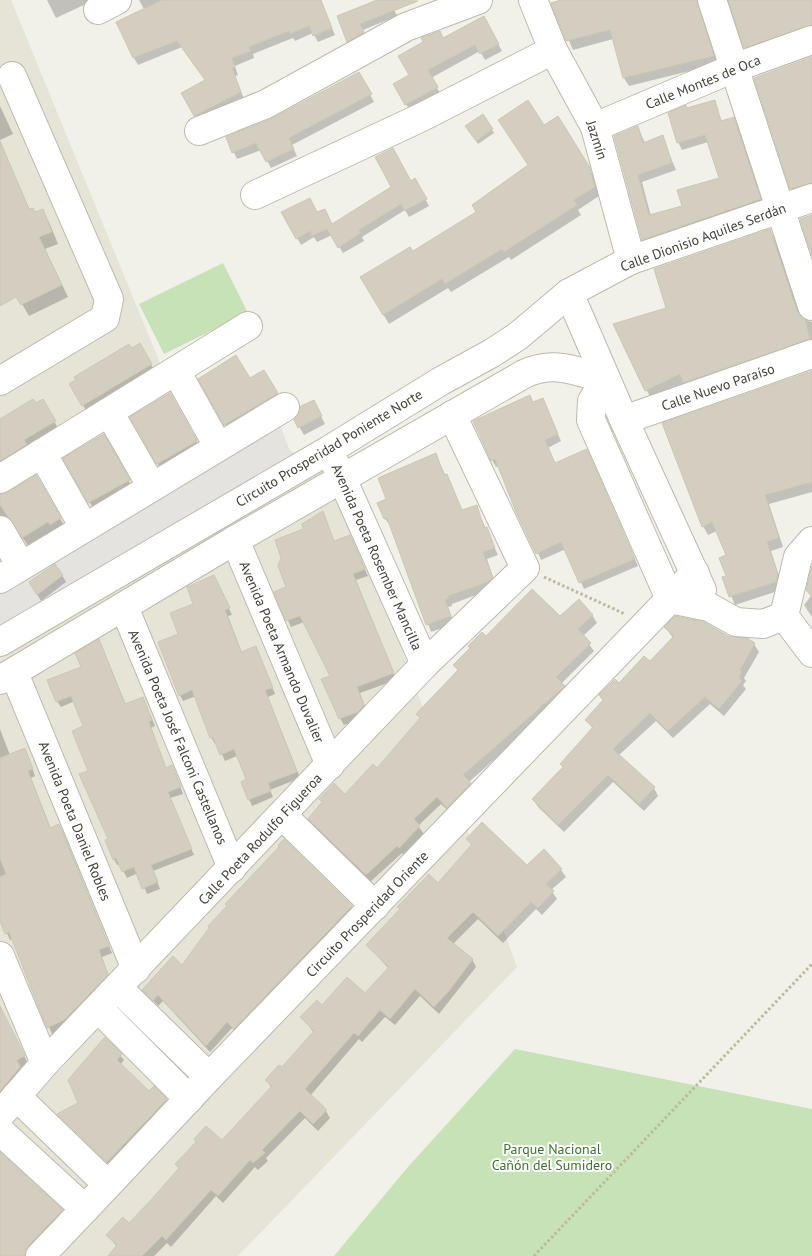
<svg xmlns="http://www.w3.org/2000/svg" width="812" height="1256" font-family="'PT Sans',sans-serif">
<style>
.residential{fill:#e6e4d7}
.green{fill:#c7e2b6}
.parking{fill:#e4e3e0}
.shadow{fill:#0003}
.building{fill:#d3cebf;stroke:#cdc7b3}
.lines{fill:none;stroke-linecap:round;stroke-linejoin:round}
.minor-casing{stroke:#bdbaac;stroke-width:30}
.path{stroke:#bdb89f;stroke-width:3;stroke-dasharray:2.5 2.5;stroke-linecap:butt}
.minor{stroke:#fff;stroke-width:28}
.labels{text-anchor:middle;stroke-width:4;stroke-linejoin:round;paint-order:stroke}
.street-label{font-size:14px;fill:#454238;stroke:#fff}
.park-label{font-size:14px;fill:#3e7131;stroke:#fff}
</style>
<rect width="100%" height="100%" fill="#f2f1e9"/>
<!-- residential -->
<polygon class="residential" points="0,0 11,0 165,375 341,481 517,967 238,1256 0,1256"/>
<!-- green -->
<g class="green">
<polygon points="223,263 248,313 164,354 139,304"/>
<polygon points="515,1049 812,1109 812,1256 334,1256 407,1168"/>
</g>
<!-- parking -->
<polygon class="parking" points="276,413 292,457 0,629 0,572"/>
<!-- shadow -->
<g class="shadow">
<polygon points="47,0 87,0 88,3 56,18"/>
<polygon points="139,0 320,0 335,35 318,42 313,33 295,41 293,38 253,54 254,58 235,66 238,75 235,76 244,99 200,123 183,94 206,81 182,47 138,65 134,58 118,23 145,11"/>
<polygon points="381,0 390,0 397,16 363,30 366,39 352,47 339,17"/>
<polygon points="565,0 704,0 701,6 701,14 718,64 629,86 624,78 613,39 573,50 553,3"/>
<polygon points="730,0 812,0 812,34 750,56"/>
<polygon points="483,17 502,51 485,60 480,51 431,78 441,95 410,111 395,84 410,76 443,39"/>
<polygon points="812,58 812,193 796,197 791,188"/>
<polygon points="359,74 374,102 292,145 297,156 271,168 261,150 237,159 227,138 274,119"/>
<polygon points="714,101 722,122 733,119 738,126 764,207 647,247 643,239 615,137 638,127 645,143 662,137 676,170 642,182 651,216 683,207 720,179 708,142 682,150 678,142 687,109"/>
<polygon points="0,106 13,134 0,140"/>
<polygon points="483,116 494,133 478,144 467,126"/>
<polygon points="7,161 30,210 35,213 42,210 49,222 58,244 45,249 68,297 29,316 14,290 0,283 0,163"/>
<polygon points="529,166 588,167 594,177 599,196 578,210 581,215 511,260 509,257 451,292 448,288 389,324 361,277 412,252 478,212"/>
<polygon points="415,180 429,206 409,217 405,210 362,237 364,241 343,253 332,235 317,242 314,237 301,245 283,212 317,214 332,226"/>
<polygon points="770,230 775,239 801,318 812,322 812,348 689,391 685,383 651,399 615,325 668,309"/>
<polygon points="139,345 158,376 90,417 71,385"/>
<polygon points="264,372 283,404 231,435 200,379 250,380"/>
<polygon points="812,372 812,492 769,504 783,547 771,551 782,585 781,590 735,605 724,578 728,577 728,555 717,531 708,535 703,526"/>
<polygon points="169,394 203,453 164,475 132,418"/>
<polygon points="543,400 561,441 548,448 555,464 588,456 638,566 584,589 566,549 541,560 499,466 496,467 492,460 475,422"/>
<polygon points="42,401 61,433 0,476 0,421"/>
<polygon points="313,401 325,424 304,435 295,420"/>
<polygon points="103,436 135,492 96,513 65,459"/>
<polygon points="436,455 462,511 476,507 498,555 487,559 496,586 492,589 452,604 452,606 448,607 454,624 431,632 391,526 385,519 379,504 388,500"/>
<polygon points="36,477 66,529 29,547 15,527 6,524 0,526 0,496 8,494"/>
<polygon points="334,542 353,543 368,576 356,580 396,680 360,693 367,712 362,718 344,725 340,718 332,677 304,622 291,627 276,593 288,588"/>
<polygon points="812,571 812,617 804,605 811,596 807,590"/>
<polygon points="62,575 66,582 41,601 30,582"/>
<polygon points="217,583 232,615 228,616 242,653 256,647 259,654 275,694 268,697 300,778 270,790 273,797 252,806 242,782 248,780 237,756 225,761 217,743 215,744 211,737 196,696 183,701 180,695 180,635 195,604"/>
<polygon points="592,615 597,623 583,636 594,651 561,684 568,694 469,782 474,791 452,814 441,804 418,826 424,834 404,855 402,853 370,882 314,826 310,819 323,804 320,799 345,795 377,770 420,719 417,714 458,671 455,665 486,638 560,618"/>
<polygon points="666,628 746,640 754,644 759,652 744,678 746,681 743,685 746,689 724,716 710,704 673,738 656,721 619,755 654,788 658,796 644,811 613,782 564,832 538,807 533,799 564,768 593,729 587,720 604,702 600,696 650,663 673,638"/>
<polygon points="102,647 126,705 143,698 146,704 155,726 151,728 166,769 175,773 183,794 170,798 194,855 153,871 160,889 147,894 138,873 127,878 120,864 117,865 114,859 90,772 85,727 75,701 61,707 57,701 82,668"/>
<polygon points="0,729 10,755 28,756 35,776 31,778 51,829 59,826 63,832 112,953 102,957 111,982 68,1027 52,1034 13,939 10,940 0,918"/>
<polygon points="468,839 527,867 561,870 566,877 551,890 557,899 542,915 536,909 503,943 478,919 453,944 472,959 476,967 439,1014 420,996 395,1025 385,1017 362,1042 359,1039 310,1096 326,1111 330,1118 318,1131 305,1118 266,1158 268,1161 258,1170 255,1167 223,1203 216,1196 171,1247 167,1243 154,1256 110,1256 117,1247 108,1235 129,1225 222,1142 272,1089 267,1080 282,1069 314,1033 302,1017 322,1007 365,994 389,969 368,945 400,910 398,907 438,884 472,846"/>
<polygon points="228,907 351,907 355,913 238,1034 232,1028 210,1052 163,1001 158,1006 144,990 182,967"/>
<polygon points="0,1007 28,1064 20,1068 24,1076 0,1103"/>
<polygon points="105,1039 124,1060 120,1065 149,1093 166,1100 169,1105 111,1167 59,1114 80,1104"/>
<polygon points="0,1154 62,1211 66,1218 31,1256 0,1256"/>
</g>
<!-- building -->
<g class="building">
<polygon points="162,0 321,0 332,28 313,36 309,26 290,34 289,31 249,47 251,51 232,58 235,67 232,68 241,92 194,116 181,93 205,80 177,41 133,58 116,22"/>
<polygon points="377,0 418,1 360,24 364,32 347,42 337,16"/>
<polygon points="561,0 697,0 714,56 623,78 610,30 566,41 551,3"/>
<polygon points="728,0 812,0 812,25 744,48"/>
<polygon points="484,16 499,44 480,54 475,45 428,70 438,87 405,105 393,84 409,75 398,56 423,42 421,38 440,31 443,38"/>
<polygon points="812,57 812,183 790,189 754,78"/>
<polygon points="359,72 372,94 289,138 294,149 266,162 256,143 232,153 226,137 273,118"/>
<polygon points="528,100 544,125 558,116 589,166 595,187 574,200 577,205 504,252 502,249 445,284 442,279 383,315 360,277 410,247 413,251 476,212 472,205 528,165 498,120"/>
<polygon points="715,100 721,121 734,117 761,199 642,240 614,136 638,126 643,143 663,135 672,163 638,175 649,215 682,206 677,190 719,178 705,135 677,143 668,113 686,105 687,108"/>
<polygon points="483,114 493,129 476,141 465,126"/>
<polygon points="0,141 29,209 33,208 35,212 43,209 52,232 39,237 62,285 21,305 16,297 0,306"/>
<polygon points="393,148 411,181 415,178 427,199 404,211 401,204 359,230 361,233 338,248 327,229 312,236 310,231 296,239 281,212 310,198 317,212 325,209 332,224 391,187 375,157"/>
<polygon points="812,215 812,256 800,219"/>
<polygon points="770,229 797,311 805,319 810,339 683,383 680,374 645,391 613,324 666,308 654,269"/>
<polygon points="140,343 152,364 82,406 69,384 76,380 74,377 129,344 132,348"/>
<polygon points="236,355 250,378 264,370 278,393 224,425 198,379"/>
<polygon points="812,371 812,482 765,495 779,538 767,542 778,575 776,582 729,597 722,577 726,576 719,558 726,555 712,522 702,527 662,423"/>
<polygon points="170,393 197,441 157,464 130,417"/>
<polygon points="530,395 533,402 543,398 558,434 545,440 555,463 587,449 635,559 579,583 561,542 536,554 516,512 495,459 491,461 473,421"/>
<polygon points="33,399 36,403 43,399 56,421 24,440 27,444 0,461 0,419"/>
<polygon points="314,400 322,416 298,428 294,420 299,414 301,406"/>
<polygon points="104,434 130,480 88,503 63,458"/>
<polygon points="436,453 444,475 447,474 462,510 477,505 484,528 487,527 495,548 483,552 493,578 488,582 448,596 449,598 445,600 451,616 426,625 387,518 384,519 377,503 386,499 378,478"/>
<polygon points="36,475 61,518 50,525 48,522 22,538 0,505 0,495 8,492"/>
<polygon points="323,511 334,541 350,535 365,569 353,574 394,673 357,687 364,705 358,712 339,719 321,679 330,676 300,616 286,621 274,592 286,587 278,566 281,558 275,540 303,529 302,524"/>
<polygon points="55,564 63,575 37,595 29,582"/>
<polygon points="812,566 812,597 806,590"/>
<polygon points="214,575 230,608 225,610 241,652 256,646 273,688 265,690 297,772 268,783 271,791 248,800 241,782 246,779 234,749 220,755 213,737 210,738 192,690 179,696 158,642 178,634 170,613 193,604 187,587"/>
<polygon points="532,589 560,616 579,599 593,615 578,629 591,643 556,677 565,686 463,775 471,783 447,808 437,797 414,819 420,826 399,848 397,846 366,875 308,819 322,802 319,799 334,783 345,794 373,764 377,768 420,718 416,714 458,670 453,665 470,648 468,646 482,632 486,636"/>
<polygon points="675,616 704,622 728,636 747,638 755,643 740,670 742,672 739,677 742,681 719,709 705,697 668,731 650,713 613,749 655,787 639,804 608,775 558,825 532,799 563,767 560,764 593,727 585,720 603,700 599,695 615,679 619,683 644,656 650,661 674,636 664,627"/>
<polygon points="99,639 125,704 143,697 152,720 149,722 166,768 172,765 181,787 168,792 192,849 151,865 158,882 142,889 134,867 122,872 116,858 113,860 105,840 108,839 79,774 88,771 72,731 83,726 71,696 56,702 47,680 81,667 75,653"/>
<polygon points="25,748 33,769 28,771 50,828 59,824 109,946 99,950 108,975 64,1020 47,1028 9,932 5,934 0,921 0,877 6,874 0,858 0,758"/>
<polygon points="482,822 527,865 544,849 562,869 546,884 554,891 538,908 531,902 498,936 473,912 447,938 473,959 449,991 434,1007 415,989 390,1019 380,1010 358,1036 354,1033 305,1089 327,1110 313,1124 300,1111 262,1150 265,1153 253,1163 250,1160 218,1196 211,1190 166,1240 162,1236 142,1256 108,1256 117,1245 106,1235 123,1217 129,1223 151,1200 179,1168 175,1164 196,1142 194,1139 206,1126 222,1140 272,1086 265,1080 279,1065 282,1067 314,1031 300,1017 317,1000 322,1005 347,977 365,993 389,967 366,945 400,909 397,907 429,874 438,883 472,844 466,839"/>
<polygon points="284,839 352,906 234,1029 227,1022 206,1046 158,995 153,1001 142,990 173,956 182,965 209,928 208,926 227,906 225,904 279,847 278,845"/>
<polygon points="0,1006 25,1056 17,1060 20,1067 0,1091"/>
<polygon points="105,1037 122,1054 117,1060 149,1091 154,1086 167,1099 107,1162 57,1114 78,1103 68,1080"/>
<polygon points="0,1152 63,1210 29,1245 25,1256 0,1256"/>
</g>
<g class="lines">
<!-- minor casing -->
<g class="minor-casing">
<g id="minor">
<polyline points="533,0 553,50 595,127 631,260"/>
<polyline points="712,0 812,306"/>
<polyline points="98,10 117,0"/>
<polyline points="595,127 734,68 812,40"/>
<polyline points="199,131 266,104 406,27 478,0"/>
<polyline points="255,195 422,117 553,50"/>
<polyline points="569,293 624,420 702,590"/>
<polyline points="176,371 218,446"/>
<polyline points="606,379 592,401 591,420 670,599 709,607 736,622 763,624 784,616"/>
<polyline points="0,381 105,318 109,299 12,76"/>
<polyline points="109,412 152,487"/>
<polyline points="624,420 812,354"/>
<polyline points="42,453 84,527"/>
<polyline points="336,465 425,664"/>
<polyline points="0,479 248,326"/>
<polyline points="0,530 21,566"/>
<polyline points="235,540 330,765"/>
<polyline points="0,579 285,407"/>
<polyline points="124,607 232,868"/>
<polyline points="784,616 798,557 812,541"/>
<polyline points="784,616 812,653"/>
<polyline points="0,642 329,450 441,381 492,353 518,336 569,293 631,260 812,198"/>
<polyline points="14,673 136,969"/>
<path d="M0 680 235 540 524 374C555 360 575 371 606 379"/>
<polyline points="282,815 375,906"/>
<polyline points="0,956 45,1063"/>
<polyline points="118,988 209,1077"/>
<polyline points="98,1008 189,1099"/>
<polyline points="16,1096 107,1184"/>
<polyline points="0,1115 45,1063 425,664 525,568 452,415"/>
<polyline points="0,1131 85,1209"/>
<path d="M40 1256C97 1197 153 1137 209 1077L695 573"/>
</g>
</g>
<!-- path -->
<g class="path">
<polyline points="544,577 625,614"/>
<polyline points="534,1256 812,964"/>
</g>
<!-- minor -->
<use href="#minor" class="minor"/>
</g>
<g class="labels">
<!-- street labels -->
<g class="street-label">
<text transform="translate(703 82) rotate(-22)" y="5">Calle Montes de Oca</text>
<text transform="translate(597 140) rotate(72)" y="5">Jazmín</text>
<text transform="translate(703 237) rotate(-20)" y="5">Calle Dionisio Aquiles Serdán</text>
<text transform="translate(718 387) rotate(-19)" y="5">Calle Nuevo Paraíso</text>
<text transform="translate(329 448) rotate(-31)" y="5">Circuito Prosperidad Poniente Norte</text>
<text transform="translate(377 557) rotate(66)" y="5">Avenida Poeta Rosember Mancilla</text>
<text transform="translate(282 652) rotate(67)" y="5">Avenida Poeta Armando Duvalier</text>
<text transform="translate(178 737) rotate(67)" y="5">Avenida Poeta José Falconi Castellanos</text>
<text transform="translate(75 821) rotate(68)" y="5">Avenida Poeta Daniel Robles</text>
<text transform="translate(260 839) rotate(-47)" y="5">Calle Poeta Rodulfo Figueroa</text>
<text transform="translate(367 914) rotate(-46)" y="5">Circuito Prosperidad Oriente</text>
</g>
<!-- park labels -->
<g class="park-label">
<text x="552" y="1154">Parque Nacional<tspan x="552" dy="16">Cañón del Sumidero</tspan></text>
</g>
</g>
</svg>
